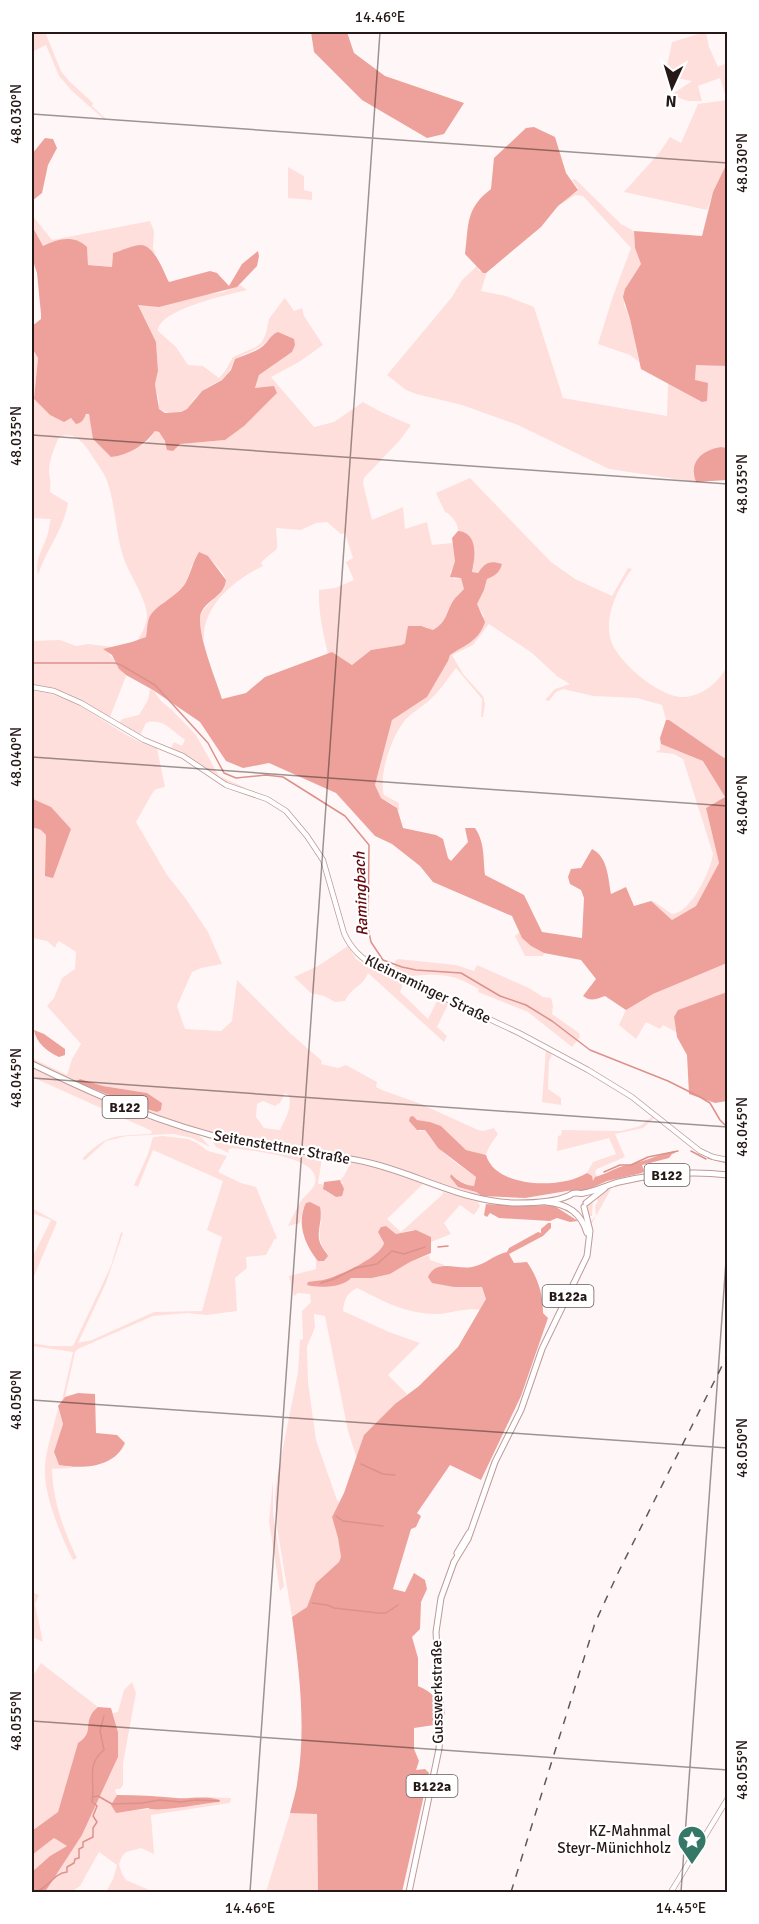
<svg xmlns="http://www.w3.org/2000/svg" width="759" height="1924" font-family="Signika,sans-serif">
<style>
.green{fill:#fedfdc;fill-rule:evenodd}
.forest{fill:#eda19a}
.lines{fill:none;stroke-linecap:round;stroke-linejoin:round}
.stream{stroke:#dc918b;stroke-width:1.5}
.secondary-casing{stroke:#be9b98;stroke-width:6}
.primary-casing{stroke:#be9b98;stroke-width:7}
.secondary{stroke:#fff;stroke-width:4.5}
.primary{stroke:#fff;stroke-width:5}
.rail{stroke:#645857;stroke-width:1.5;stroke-dasharray:8 8;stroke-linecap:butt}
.ticks{fill:none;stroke:#251817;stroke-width:1.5;stroke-opacity:0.45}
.labels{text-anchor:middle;stroke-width:4.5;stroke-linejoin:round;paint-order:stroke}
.shield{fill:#fff;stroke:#665d5d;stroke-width:1.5}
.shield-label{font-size:14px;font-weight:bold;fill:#251817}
.street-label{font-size:15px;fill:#251817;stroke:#fff}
.poi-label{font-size:15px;fill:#251817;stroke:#fff;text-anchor:end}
.water-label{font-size:16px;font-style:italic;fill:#650a10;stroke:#fff}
.neatline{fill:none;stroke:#251817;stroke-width:2}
.ticks-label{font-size:15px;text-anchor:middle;fill:#251817}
</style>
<rect width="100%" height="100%" fill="#fff7f7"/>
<!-- green -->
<g class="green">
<polygon points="32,32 45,32 61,71 69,81 93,103 92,106 105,118 105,120 72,91 59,76 46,45 32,52"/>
<polygon points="703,32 706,32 709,47 718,67 727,63 727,97 726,97 720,78 698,86 702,101 688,101 671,95 692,81 665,76 672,42 702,33"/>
<polygon points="727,100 727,163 713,192 707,210 624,192 660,152 670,137 681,143 698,104"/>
<polygon points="288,167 304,176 304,190 312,192 312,200 288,198"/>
<polygon points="575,179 621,224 634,231 635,248 641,264 625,289 624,304 630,319 639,362 630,355 598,344 613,296 631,248 583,196 575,195 558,206 570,195 577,192 578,188 572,180"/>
<path d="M32 215 52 240 150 221 154 231 153 249 156 254 142 245 113 253 112 267 88 265 87 247C67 239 62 237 43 247L32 226Z"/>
<polygon points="477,266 479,271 487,272 481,291 506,296 534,307 563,398 667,416 668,383 702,402 695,380 696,364 727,366 727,448 721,447 693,473 696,482 609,469 518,425 462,405 416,394 406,390 387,375 452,297 462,280"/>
<path d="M240 285 247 290C228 295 159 309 158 331L176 347 188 365 203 366 219 378 225 371 233 357 256 347 262 342 266 333 269 319 283 300 285 298 294 311 302 308 304 316 323 345 299 362 271 377 314 427 334 422 363 402 381 412 411 425 400 440 364 478 363 483 372 520 403 507 405 529 427 522 432 545 452 543C457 554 456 563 450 573L454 579 461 578 465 589C461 593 456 596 453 601 445 612 447 622 433 631L426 627 408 636 406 643 402 645 371 650 352 665 332 652 328 654C323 632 318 612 319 590L335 588 354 580 346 562 353 558 345 533 341 534 327 522 316 523 301 530 276 528C278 558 280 543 261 563L263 566C234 580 201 607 204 642 203 638 200 633 199 628 196 604 229 594 226 580 224 572 213 563 208 556L192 565 186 582 173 598 158 608 147 630 146 637 137 641C142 633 147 625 147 615 146 598 130 576 124 559 116 536 116 511 109 487 106 475 100 468 94 459 86 446 76 430 59 437 54 449 49 460 49 472 50 480 51 484 50 492L68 503C64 529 46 550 38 575 34 559 44 548 48 533 49 528 49 524 51 519L32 518V348L38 358 34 399 50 415 72 419 89 414C92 424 92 438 100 446 106 453 139 449 146 443 150 440 152 435 155 431L159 432 165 441 180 444 225 440 255 388 259 375 292 352 273 334C263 349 250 351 235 359 224 387 215 378 198 395 194 398 192 403 189 407 181 415 166 414 158 408L159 402 155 384 158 371 156 342 138 305 224 292Z"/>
<path d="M470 478 551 562 575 579 612 596 628 568 632 569C619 587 605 613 610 637 614 660 661 699 685 697 704 695 719 682 727 666L728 756 724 759 666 720 662 705 637 698 593 696 563 689 556 692 549 701 545 700 555 689 570 684 558 677 532 653 489 624 473 645 452 655 463 674 483 696 485 704 483 717H481L482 699 456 668C448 678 441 689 432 698 424 706 414 711 406 719 392 735 378 775 384 795L399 803V811L394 805 381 798 375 785 392 720 427 697 448 661 450 655 467 644 484 616 476 604 484 590 487 579 480 571 477 573 472 572 474 565 468 535 458 531C459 525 451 514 445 512L436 493Z"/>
<path d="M60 640 76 646 88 644 113 647 104 649C114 657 117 667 126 676L110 717 64 692 32 685V641Z"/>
<path d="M150 689 153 690 161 701 172 710 196 735 219 776 246 788C226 790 192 757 171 748L174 742 182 746 185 740C172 731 162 717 146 723L140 736 119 723 122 719 139 715 148 700Z"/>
<path d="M32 691C80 693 113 736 157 748L165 787C164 787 156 789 155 790 152 792 140 816 136 822L167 875 186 899 208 932 222 964 201 968 192 972 177 1006 185 1029 221 1031 232 1021 237 980 290 1033 322 1061 321 1064 338 1068 346 1065 377 1082 376 1087 382 1090 421 1104 478 1130 483 1131 494 1128 498 1134 489 1147 486 1155 466 1150 441 1126 430 1122 417 1120 414 1125 419 1131 425 1130C436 1150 457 1164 476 1177L474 1186C464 1185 459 1180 451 1174L450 1177 458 1187 476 1192 482 1196C443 1188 407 1168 369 1159 331 1151 293 1148 255 1141 196 1130 140 1112 86 1086L137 1106 162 1103 147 1093 103 1086 80 1079 77 1081 79 1083 32 1061V1058L67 1075 72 1059 81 1044 47 1006 54 998 62 978 75 969 76 952 59 941 57 943 55 948 47 941 32 938V830L34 828 41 830 46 835V855L71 829 33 799 32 800ZM285 1093 289 1096C292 1109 285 1119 280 1130L264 1128 256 1117 257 1104 263 1101 275 1106 280 1103Z"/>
<path d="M660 741 661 744 704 761 725 797 706 808 719 863 696 906 672 920 651 901H653L672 914C691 913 711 870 713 854L683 759 674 754 655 752 660 750Z"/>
<path d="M520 932C524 943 534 948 544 953L543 956H525L515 936Z"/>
<path d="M348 946 356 959 369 968 404 981 400 992 428 1019 439 997 449 1002 437 1027 447 1036 444 1042 368 973C362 988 353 985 345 1001L335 1002 324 996 311 993 294 977 318 966Z"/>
<path d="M398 959 456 965 474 971 477 965 529 988 543 997 551 998 553 1006 552 1014 579 1033 580 1037 572 1047 528 1012 478 992 479 989C453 974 442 973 412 976L410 979 394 971 395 961Z"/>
<polygon points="727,963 727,992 679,1010 674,1017 676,1032 663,1025 660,1029 646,1022 636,1039 619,1025 626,1010 653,994"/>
<polygon points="546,1049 552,1055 549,1061 548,1089 561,1098 561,1105 542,1102"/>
<path d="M32 1068 135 1115 200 1136 210 1147 192 1138 173 1134 127 1136 106 1141 85 1160 82 1159C107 1133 117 1136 151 1134L152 1131 32 1077Z"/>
<polygon points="653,1116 654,1118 643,1128 615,1134 625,1157 597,1169 595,1172 597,1177 595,1181 593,1181 587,1173 593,1162 616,1154 609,1138 557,1151 558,1136 561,1135 562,1130 621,1131 640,1126"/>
<polygon points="163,1136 188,1139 197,1143 208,1151 227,1156 218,1172 241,1183 256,1187 277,1238 274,1240 266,1255 246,1257 247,1268 235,1278 237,1311 207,1315 187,1313 153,1316 78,1349 75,1352 65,1397 62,1400 73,1352 32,1346 32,1343 50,1346 73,1346 111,1266 121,1232 123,1233 106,1283 78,1343 92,1340 154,1312 202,1311 222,1237 207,1230 223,1181 153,1150 138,1187 134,1185 148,1154 153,1137"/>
<path d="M216 1139 266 1150 322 1158 318 1184H322L325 1191 336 1197 343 1183 340 1180 344 1176 351 1162 383 1170 423 1184 387 1219 401 1232 442 1195 443 1192 478 1202 480 1206 474 1215 460 1205 444 1223 451 1234 431 1242V1237L412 1230 396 1234 386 1226 381 1227 378 1232 384 1243C380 1259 340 1274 325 1279 318 1282 313 1281 307 1285L351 1278H372L390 1274 410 1262 429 1255 430 1260 445 1265 436 1268 454 1287H482L486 1299 481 1310C467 1307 452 1313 438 1314 406 1314 385 1302 357 1288 347 1293 344 1300 343 1311L389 1332 420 1343 388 1375 407 1394 364 1435 357 1459 348 1431 325 1316 314 1314 315 1327 307 1347 308 1382 316 1440 337 1500 339 1502 332 1517 338 1538 341 1557 339 1562 316 1583 307 1607 292 1617 277 1527 275 1497 277 1478 298 1372 300 1340 303 1339 302 1311 311 1302 310 1294 298 1293 294 1296 289 1276 316 1269V1258L318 1261 327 1253C318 1243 319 1235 321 1222L303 1208 300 1223 288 1226C292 1218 296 1209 301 1201 305 1195 313 1190 315 1183 322 1156 249 1151 232 1148L228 1150 229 1153 216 1147 213 1142Z"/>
<polygon points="608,1189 611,1189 591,1225 590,1222 596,1216 595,1206 598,1201 596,1198 593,1200 592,1216 589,1216 587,1204"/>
<polygon points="32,1208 57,1222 32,1281 32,1258 51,1220 32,1213"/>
<path d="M58 1408 63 1424 54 1453 59 1465 74 1468 52 1469C53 1501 63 1529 77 1558L73 1560C61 1536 43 1494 45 1467 46 1448 54 1427 58 1408Z"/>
<polygon points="273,1480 273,1513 284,1586 280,1591 269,1522"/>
<polygon points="32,1592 39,1595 35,1604 43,1642 32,1637"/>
<path d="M41 1663 98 1707C95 1710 92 1712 91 1715 85 1728 93 1733 78 1743L58 1812 32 1830V1677Z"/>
<polygon points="132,1682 136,1693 123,1763 123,1785 120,1789 116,1789 115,1791 117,1795 112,1805 116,1812 219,1802 217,1799 203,1797 231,1798 230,1803 151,1815 154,1854 141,1848 126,1852 122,1856 119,1864 122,1874 126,1880 154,1892 106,1892 113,1879 117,1865 99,1852 80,1886 71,1892 45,1892 82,1835 118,1757 118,1732 113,1713 118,1712 124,1690"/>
<polygon points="290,1813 317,1813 318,1892 266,1892"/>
<polygon points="54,1838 67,1846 50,1856 32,1872 32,1855"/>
</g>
<!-- forest -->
<g class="forest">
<polygon points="311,32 347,32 354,53 385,76 464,103 444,134 427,138 362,100 314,52"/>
<path d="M534 127 555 137 566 173 578 190 558 206 541 227 486 273H483L465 254C469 224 465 209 491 189L494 158 526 128Z"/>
<polygon points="45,138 53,139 57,148 48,165 42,193 32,201 32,154"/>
<polygon points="727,163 727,366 696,365 695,380 708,383 707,401 702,402 641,369 630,319 623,297 625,289 641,264 635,248 634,231 702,236 713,192"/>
<path d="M32 226 43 246C57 239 74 234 87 247L88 265 112 267 113 253C121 251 133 245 141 245 155 246 163 271 169 282L210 271 217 273 229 286 242 264 258 251 259 256 257 266 237 287 159 307 138 305 156 342 158 371 155 384 159 409 165 413 181 412 187 409 202 391 222 380 231 370 235 359C244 355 256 352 263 346 269 341 270 335 278 332L294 339 295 345 292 352 259 375 255 388 274 386 277 393 244 426 225 440 180 444 173 451 167 450 165 441 159 432 155 431C145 445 129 455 111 457L93 439 89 414H86C84 419 82 423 76 424L71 418 64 422 50 415 34 399 38 358 32 348V326L41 319V314L37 273 32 258Z"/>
<path d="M721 447 727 448V480L696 482C688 462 702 450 721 447Z"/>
<path d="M458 531C479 533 475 558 472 572L478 573C485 563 489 560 502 564 500 572 495 576 487 579L484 590 477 604 485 622C479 641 465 645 450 655L448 661 427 697 392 720 375 785 381 798 397 808 403 828 436 835 443 839 448 858 451 861 468 842 465 828H475C485 843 483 857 485 875L524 895 542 932 582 938 584 898 581 890 570 884 568 877 571 869 581 868 592 849C608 857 608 878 611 894L626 887 634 906 651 901 672 920 696 906 719 863 706 808 725 797 703 761 661 744 660 738 666 720H669L724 758 727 756V963L653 994 626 1010 605 996C596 999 591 1002 583 996L596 979 581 960 544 953 531 946 522 938 512 916 433 882 420 866 392 844 375 836 336 793 269 763 243 768 226 761 200 722 153 690 126 675 119 669 112 655 103 649 132 642 146 637C147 631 147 624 149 618 154 605 177 598 186 582 191 572 193 562 199 552L208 556 226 580C225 596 206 600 201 613 195 629 216 680 222 699L246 693 265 677 332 652 352 665 371 650 402 645 405 643 408 626H421L433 630C447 622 446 612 453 601 456 596 461 593 464 589L461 578 450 577 455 561 452 538Z"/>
<polygon points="33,799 51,807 71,829 53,878 45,876 46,835 41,830 35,828 32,830 32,800"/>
<polygon points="727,992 727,1101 715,1103 689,1094 687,1055 677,1037 674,1017 678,1010"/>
<path d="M34 1030 44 1034 65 1049V1055L59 1057C48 1052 36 1043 34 1030Z"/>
<polygon points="80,1079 103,1086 147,1093 162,1103 161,1110 157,1112 137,1106 79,1083 77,1081"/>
<path d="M413 1116 417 1120 430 1122 441 1126 466 1150 486 1155C496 1189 562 1189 587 1173L592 1176 593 1181 595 1177C604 1175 613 1169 623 1166 640 1163 657 1155 675 1151V1153L672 1154 669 1158 642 1165 644 1171 642 1173 607 1181 587 1190H573L525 1198 482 1196 476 1192 458 1187 450 1177 451 1174C458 1181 464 1185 474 1186L476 1177 438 1148 425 1130H417L409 1121 410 1117Z"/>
<polygon points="340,1180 344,1189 342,1196 336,1197 323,1189 324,1182"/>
<path d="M310 1202 320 1207C323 1220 316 1232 320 1243 322 1248 326 1252 328 1256L324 1261H318C305 1245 296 1223 306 1203Z"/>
<polygon points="486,1204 512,1206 553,1205 578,1221 570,1222 557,1218 550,1221 499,1218 490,1213 487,1217 484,1215"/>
<path d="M548 1223H551V1228L543 1236 509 1254 514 1263 527 1262C538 1278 543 1294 543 1313L548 1318 521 1396 481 1480 450 1465 417 1513 421 1516 416 1527 411 1529 393 1589 405 1592 414 1573 425 1580 427 1589 421 1602 420 1629 412 1637 418 1658V1686C441 1696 435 1702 434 1725L414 1728V1749L419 1761 416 1770 425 1769 429 1773 402 1892H318L317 1814 290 1813C293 1801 297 1789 298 1777 306 1726 299 1668 292 1617L307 1607 316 1583 339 1562 341 1557 338 1538 332 1517 344 1493 364 1435 395 1404 419 1386 458 1347 486 1299 482 1287H454L432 1283 428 1277C437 1258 456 1270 472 1267 485 1265 495 1254 507 1252L509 1248 538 1232 541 1233V1229Z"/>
<path d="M386 1226 396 1234 416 1230 431 1237V1253L410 1262 390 1274 372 1278H351C343 1288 318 1288 307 1285L308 1282C313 1281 318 1281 323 1280 338 1276 380 1258 384 1243L378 1232 381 1227Z"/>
<path d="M78 1393 95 1394 96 1433 117 1435 125 1443C114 1468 83 1469 59 1465L54 1452 63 1424 58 1406 65 1397Z"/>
<path d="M98 1707 111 1708 118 1732V1757L82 1835 45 1892H32V1872L50 1856 67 1846 54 1838 32 1855 33 1830 58 1812 78 1743C93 1733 85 1727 91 1715 92 1712 95 1710 98 1707Z"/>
<path d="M117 1795C137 1795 156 1796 176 1798 191 1799 205 1795 220 1800L219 1802C205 1803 156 1813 148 1808L116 1813 111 1805Z"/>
</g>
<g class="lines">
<!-- stream -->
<g class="stream">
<polyline points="32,663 115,663 121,665 155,685 208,743 224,773 236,778 266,775 283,777 345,816 369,845 368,928 371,942 383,960 402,967 416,970 461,973 500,996 526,1005 552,1021 590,1050 668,1081 700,1097 710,1103 720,1120 728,1128"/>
<polyline points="691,1151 706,1159"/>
<polyline points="708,1158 728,1163"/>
<polyline points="604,1172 620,1165 631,1165 648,1157 678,1151"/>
<polyline points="438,1247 448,1246"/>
<polyline points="321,1283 334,1279 356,1268 377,1264 392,1251 404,1254 425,1247"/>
<polyline points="361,1464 383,1474 395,1475"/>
<polyline points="336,1516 343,1521 383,1526"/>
<polyline points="312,1603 327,1605 334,1608 378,1613 386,1613 398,1605"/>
<polyline points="93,1797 98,1796 112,1804 142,1803 160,1800 181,1802 196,1800 219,1801"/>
<path d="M92 1802C96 1782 85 1765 104 1750L100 1731 104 1716"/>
<path d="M34 1892C48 1890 53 1873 67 1872V1867L74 1863 75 1859 79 1858V1849L83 1847V1842L93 1837V1828L97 1822 93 1816 97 1806 94 1803"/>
</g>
<!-- secondary casing -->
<g class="secondary-casing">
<g id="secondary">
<path d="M32 687 54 691 81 703 144 740 183 756 226 785 267 799 286 811 307 836 323 860 344 933C351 949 361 959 376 966L519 1033 588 1070 632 1097 700 1151 713 1157 728 1160"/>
<polyline points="671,1892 728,1798"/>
</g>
</g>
<!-- primary casing -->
<g class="primary-casing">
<g id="primary">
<path d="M32 1064C98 1096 163 1125 235 1141 280 1150 325 1152 370 1163 420 1175 465 1203 518 1203 533 1203 554 1202 568 1196 573 1194 570 1193 576 1193 579 1193 582 1194 584 1193 596 1191 607 1185 619 1182 653 1174 692 1171 728 1175"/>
<path d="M546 1202C567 1204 581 1212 587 1233"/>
<polyline points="586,1203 605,1188"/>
<polyline points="457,1553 469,1533"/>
<polyline points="454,1562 468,1539 495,1462 521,1410 542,1349 587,1256 590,1231 584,1207"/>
<polyline points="409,1892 439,1749 441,1713 436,1632 441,1598 454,1562"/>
</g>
</g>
<!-- secondary -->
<use href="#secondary" class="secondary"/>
<!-- primary -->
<use href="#primary" class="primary"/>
<!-- rail -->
<polyline class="rail" points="511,1892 595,1623 618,1573 728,1354"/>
</g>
<!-- ticks -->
<path class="ticks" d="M32 114 728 163M32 435 728 484M32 757 728 806M32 1078 728 1127M32 1400 728 1448M32 1721 728 1770M250 1892 380 32M681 1892 728 1233"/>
<!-- icons -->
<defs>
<g id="sight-pin" transform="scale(1.5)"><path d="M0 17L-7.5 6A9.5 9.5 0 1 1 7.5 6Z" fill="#367868" stroke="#fff"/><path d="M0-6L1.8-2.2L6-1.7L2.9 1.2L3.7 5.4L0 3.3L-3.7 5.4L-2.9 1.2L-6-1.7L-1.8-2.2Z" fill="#fff"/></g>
</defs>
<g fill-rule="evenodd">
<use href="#sight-pin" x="692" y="1840"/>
</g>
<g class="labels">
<!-- shield labels -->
<g class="shield">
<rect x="102.5" y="1096" width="45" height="22" rx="4.5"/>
<rect x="644.5" y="1164" width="45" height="22" rx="4.5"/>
<rect x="542.5" y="1285" width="51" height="22" rx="4.5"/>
<rect x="406.5" y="1775" width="51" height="22" rx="4.5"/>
</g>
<g class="shield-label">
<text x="125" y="1112">B122</text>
<text x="667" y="1180">B122</text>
<text x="568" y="1301">B122a</text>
<text x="432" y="1791">B122a</text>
</g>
<!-- street labels -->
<g class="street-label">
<text transform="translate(428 989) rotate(26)" y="5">Kleinraminger Straße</text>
<text transform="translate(282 1147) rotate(10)" y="5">Seitenstettner Straße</text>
<text transform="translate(437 1692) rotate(-91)" y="5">Gusswerkstraße</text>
</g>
<!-- poi labels -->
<g class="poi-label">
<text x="671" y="1836">KZ-Mahnmal<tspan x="671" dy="17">Steyr-Münichholz</tspan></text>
</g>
<!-- water labels -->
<g class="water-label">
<text transform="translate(360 894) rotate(-92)" y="6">Ramingbach</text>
</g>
</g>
<!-- border -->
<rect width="759" height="1924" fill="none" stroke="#ffffff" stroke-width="66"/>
<!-- north arrow -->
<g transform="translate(672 87) rotate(184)" stroke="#ffffff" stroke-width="4.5" paint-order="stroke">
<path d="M0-4.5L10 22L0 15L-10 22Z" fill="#251817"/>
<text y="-9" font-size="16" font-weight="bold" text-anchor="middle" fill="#251817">N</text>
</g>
<rect x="33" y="33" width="693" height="1858" class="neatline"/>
<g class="ticks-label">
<text x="380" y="22">14.46°E</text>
<text transform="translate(16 114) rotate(-90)" y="5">48.030°N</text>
<text transform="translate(742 163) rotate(-90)" y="5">48.030°N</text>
<text transform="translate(16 436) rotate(-90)" y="5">48.035°N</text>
<text transform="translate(742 484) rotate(-90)" y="5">48.035°N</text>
<text transform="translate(16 757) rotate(-90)" y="5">48.040°N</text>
<text transform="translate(742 805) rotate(-90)" y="5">48.040°N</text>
<text transform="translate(16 1078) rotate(-90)" y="5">48.045°N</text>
<text transform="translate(742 1127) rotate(-90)" y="5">48.045°N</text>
<text transform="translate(16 1400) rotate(-90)" y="5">48.050°N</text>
<text transform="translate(742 1448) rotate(-90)" y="5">48.050°N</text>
<text transform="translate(16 1721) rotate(-90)" y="5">48.055°N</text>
<text transform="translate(742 1770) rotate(-90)" y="5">48.055°N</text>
<text x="250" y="1913">14.46°E</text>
<text x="681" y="1913">14.45°E</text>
</g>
</svg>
